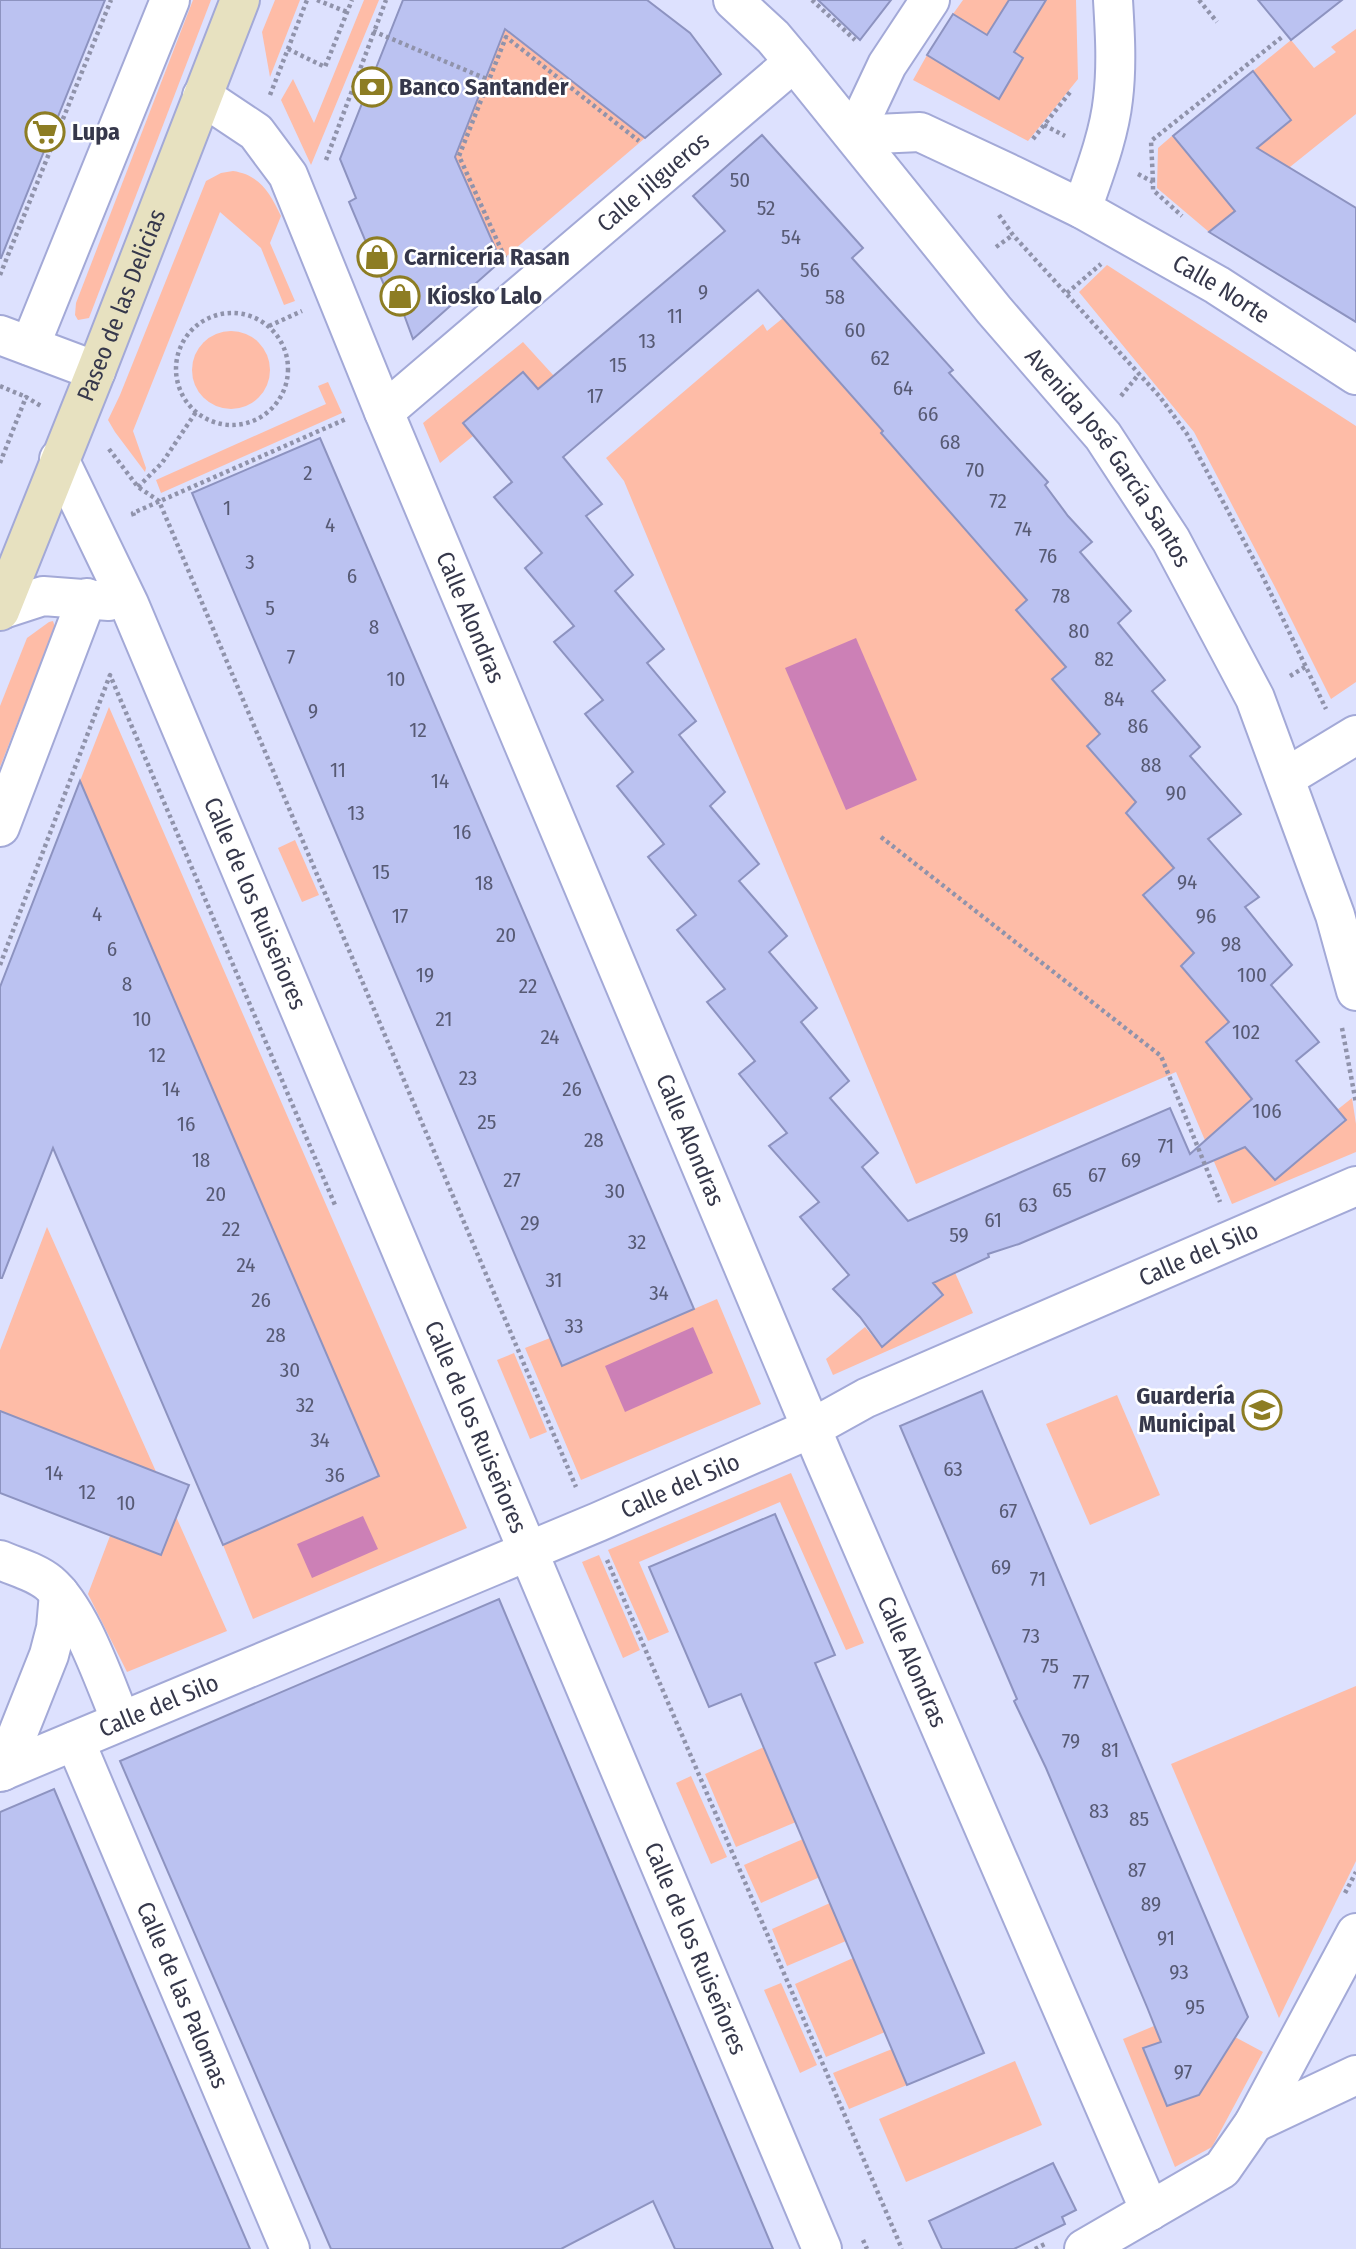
<svg xmlns="http://www.w3.org/2000/svg" width="1356" height="2249" font-family="'Fira Sans Condensed',sans-serif">
<style>
.green{fill:#febca7}
.water{fill:#cc80b6}
.building{fill:#bbc2f1;stroke:#8d93c0;stroke-width:2;fill-rule:evenodd}
.lines{fill:none;stroke-linecap:round;stroke-linejoin:round}
.street-casing{stroke:#a3a9d7;stroke-width:42}
.secondary-casing{stroke:#a3a9d7;stroke-width:42}
.path{stroke:#9093ab;stroke-width:4.5;stroke-dasharray:3.5 3.5;stroke-linecap:butt}
.street{stroke:#fff;stroke-width:38}
.secondary{stroke:#e7e1c0;stroke-width:38}
.labels{text-anchor:middle;stroke-width:5;stroke-linejoin:round;paint-order:stroke}
.number-label{font-size:21px;fill:#575a74}
.poi-label{font-size:24px;font-weight:bold;fill:#36384b;stroke:#fff;text-anchor:start}
.street-label{font-size:24px;fill:#36384b;stroke:#fff}
</style>
<rect width="100%" height="100%" fill="#dde1fe"/>
<!-- green -->
<g class="green">
<polygon points="193,0 211,0 89,318 78,320 75,315 76,303"/>
<polygon points="275,0 300,0 270,77 262,32"/>
<polygon points="364,0 379,0 311,165 281,100 293,79 314,123"/>
<polygon points="963,0 1009,0 987,35 953,14"/>
<polygon points="1046,0 1076,0 1078,79 1028,141 913,80 927,55 999,98 1023,59 1014,52"/>
<polygon points="502,27 645,138 501,261 455,157"/>
<polygon points="1356,29 1356,114 1209,232 1157,188 1158,148 1173,135 1213,184 1290,120 1253,71 1291,40 1314,68 1336,52 1331,47"/>
<path d="M233 171C260 175 270 193 281 216L270 243 295 301 284 305 261 248 220 212 133 431 146 468 145 472 115 432 108 420 120 395 206 181 221 173Z"/>
<polygon points="1107,265 1356,426 1356,682 1331,699 1277,591 1194,432 1079,292"/>
<polygon points="783,318 883,431 881,433 1027,600 1016,610 1066,667 1052,679 1100,734 1087,746 1137,801 1126,813 1174,868 1143,896 1194,953 1181,966 1229,1022 1207,1042 1252,1099 1225,1123 1275,1180 1346,1120 1337,1110 1352,1098 1356,1124 1356,1152 1232,1204 1176,1072 916,1184 624,481 606,458 763,324 767,331"/>
<circle cx="231" cy="370" r="39"/>
<polygon points="523,342 554,376 549,402 523,373 463,423 473,436 440,463 423,423"/>
<polygon points="328,382 342,413 161,493 156,480 326,404 318,386"/>
<polygon points="53,621 55,627 0,767 0,706 27,638 49,622"/>
<polygon points="109,707 467,1528 253,1619 223,1545 379,1476 80,781"/>
<polygon points="295,840 319,895 302,902 278,848"/>
<polygon points="928,1212 973,1313 833,1375 826,1359 865,1327 882,1347 943,1296 919,1267 909,1223"/>
<polygon points="47,1227 227,1631 127,1672 88,1594 110,1536 161,1555 167,1540 137,1477 121,1458 0,1411 0,1350"/>
<polygon points="717,1299 761,1404 581,1480 525,1348 550,1338 562,1366"/>
<polygon points="514,1353 547,1432 530,1439 497,1360"/>
<polygon points="1117,1395 1160,1495 1090,1525 1046,1424"/>
<polygon points="791,1473 864,1643 846,1650 780,1502 639,1562 669,1632 648,1641 608,1550"/>
<polygon points="599,1555 640,1650 623,1658 582,1562"/>
<polygon points="1356,1686 1356,1861 1279,2018 1171,1764"/>
<polygon points="764,1747 796,1822 736,1847 705,1774"/>
<polygon points="691,1776 727,1857 711,1864 676,1783"/>
<polygon points="803,1839 820,1877 761,1903 744,1865"/>
<polygon points="830,1903 846,1941 787,1966 772,1929"/>
<polygon points="853,1958 885,2032 826,2057 795,1984"/>
<polygon points="781,1983 817,2065 800,2073 764,1990"/>
<polygon points="1154,2026 1161,2042 1143,2049 1168,2106 1199,2095 1235,2037 1263,2052 1212,2147 1175,2167 1123,2039"/>
<polygon points="892,2049 907,2085 849,2109 833,2073"/>
<polygon points="1015,2061 1042,2125 906,2182 879,2119"/>
</g>
<!-- water -->
<g class="water">
<polygon points="856,638 917,780 846,810 785,668"/>
<polygon points="693,1327 713,1373 625,1412 605,1366"/>
<polygon points="363,1516 378,1549 312,1578 297,1544"/>
</g>
<!-- building -->
<g class="building">
<polygon points="0,0 105,0 1,258 0,258"/>
<polygon points="403,0 647,0 690,33 721,74 645,138 505,29 455,157 501,261 413,339 392,282 384,285 349,202 356,198 340,159"/>
<polygon points="818,0 891,0 860,40"/>
<polygon points="1009,0 1046,0 1014,52 1023,58 999,99 927,55 953,14 987,35"/>
<polygon points="1258,0 1342,0 1291,40"/>
<polygon points="1253,71 1291,120 1257,148 1356,208 1356,322 1209,232 1235,211 1173,136"/>
<path d="M762 135 863 248 852 258 953 370 949 373 1048 482 1045 485 1068 516 1092 542 1080 552 1131 611 1118 623 1165 680 1152 691 1200 747 1190 756 1241 814 1208 839 1259 897 1245 907 1292 965 1271 985 1319 1042 1296 1061 1346 1120 1275 1180 1245 1147 1019 1244 988 1254 989 1257 933 1283 943 1295 882 1347 860 1317 833 1289 849 1275 800 1217 819 1202 769 1146 787 1133 739 1074 755 1061 707 1002 725 989 677 930 696 915 648 857 664 844 617 786 633 772 585 714 603 700 554 642 574 626 525 568 542 553 494 497 512 482 463 423 523 372 538 389 725 231 693 196ZM758 290 883 431 881 433 1027 600 1016 610 1066 667 1052 679 1100 734 1087 746 1136 802 1126 813 1174 868 1143 895 1194 953 1181 966 1229 1022 1206 1042 1252 1099 1190 1154 1170 1108 908 1221 862 1167 878 1153 830 1098 849 1081 801 1022 817 1008 769 952 787 936 739 881 759 864 710 806 725 792 679 735 696 721 647 663 664 649 615 591 633 575 586 516 602 504 563 457Z"/>
<polygon points="320,438 694,1309 562,1366 192,493"/>
<polygon points="80,781 379,1476 223,1545 53,1148 2,1278 0,1278 0,987"/>
<polygon points="982,1391 1248,2017 1199,2095 1167,2106 1143,2048 1161,2042 1147,2007 1046,1768 1014,1701 1017,1699 900,1426"/>
<polygon points="0,1411 189,1485 161,1555 0,1493"/>
<polygon points="775,1514 835,1655 815,1663 984,2053 907,2085 741,1694 709,1707 649,1567"/>
<polygon points="499,1599 590,1815 773,2249 675,2249 653,2201 561,2249 331,2249 120,1761"/>
<polygon points="54,1789 137,1986 250,2249 0,2249 0,1812"/>
<polygon points="1053,2163 1076,2210 1062,2217 1065,2224 1014,2249 942,2249 929,2221"/>
</g>
<g class="lines">
<!-- street casing -->
<g class="street-casing">
<g id="street">
<path id="s1" d="M733 0 773 37 794 62 994 310 1103 436 1171 540 1255 698 1335 915 1356 991"/>
<path id="s2" d="M202 96 256 132 288 175 384 412 823 1456 1150 2211"/>
<path id="s3" d="M854 135 920 132 1012 175 1082 209 1217 285 1356 375"/>
<polyline points="854,135 887,65 930,0"/>
<path d="M1082 209C1094 174 1109 136 1113 99 1117 66 1115 33 1113 0"/>
<polyline points="0,335 96,371"/>
<polyline points="30,346 170,0"/>
<path id="s4" d="M384 412 794 62"/>
<path id="s5" d="M59 459 129 604 822 2249"/>
<polyline points="0,610 43,596 109,601"/>
<polyline points="1285,778 1356,735"/>
<polyline points="0,827 87,598"/>
<path d="M0 1560C16 1567 36 1572 49 1583 81 1610 104 1681 121 1721"/>
<path id="s6" d="M75 1741 290 2249"/>
<polyline points="3,1771 49,1655 56,1628 59,1593"/>
<path id="s7" d="M0 1772 598 1522 812 1428 866 1398 1356 1186"/>
<polyline points="1254,2123 1356,2075"/>
<polyline points="1084,2249 1222,2169 1254,2123 1356,1933"/>
</g>
</g>
<!-- secondary casing -->
<g class="secondary-casing">
<g id="secondary">
<path id="s8" d="M0 611 96 371 240 0"/>
</g>
</g>
<!-- path -->
<g class="path">
<polyline points="317,0 347,12"/>
<polyline points="812,0 855,40"/>
<polyline points="1199,0 1217,22"/>
<polyline points="373,31 489,80"/>
<polyline points="288,49 325,67 352,0"/>
<polyline points="270,95 307,0"/>
<polyline points="1044,125 1065,136"/>
<polyline points="1033,139 1071,91"/>
<polyline points="326,160 386,0"/>
<polyline points="1138,174 1153,182 1153,190 1182,216"/>
<polyline points="1153,181 1151,141 1282,37"/>
<polyline points="999,215 1013,235 1160,397 1187,434 1262,575 1326,709"/>
<polyline points="996,247 1013,235"/>
<polyline points="505,258 459,156 506,37 639,141"/>
<polyline points="0,275 111,0"/>
<polyline points="1067,293 1101,264"/>
<circle cx="232" cy="369" r="56"/>
<polyline points="269,326 302,311"/>
<polyline points="0,386 26,397"/>
<polyline points="1121,396 1139,374"/>
<polyline points="109,449 138,487 159,501 576,1487"/>
<polyline points="0,463 26,397 41,406"/>
<polyline points="138,487 162,463 196,412"/>
<polyline points="134,516 133,513 346,419"/>
<polyline points="1290,676 1305,667"/>
<polyline points="881,837 1161,1056 1220,1202"/>
<polyline points="0,965 110,675 335,1205"/>
<polyline points="1342,1028 1356,1103"/>
<polyline points="607,1560 902,2249"/>
<polyline points="1345,1893 1356,1872"/>
<polyline points="863,2240 867,2249"/>
<polyline points="1035,2249 1045,2244"/>
</g>
<!-- street -->
<use href="#street" class="street"/>
<!-- secondary -->
<use href="#secondary" class="secondary"/>
</g>
<!-- icons -->
<defs>
<g id="bank-ring" transform="scale(2.0125)"><circle r="9.5" fill="#fff" stroke="#8d7d23" stroke-width="1.5"/><path d="M-6-4H6V4H-6ZM0-2.3a2.3 2.3 0 1 0 0 4.6a2.3 2.3 0 1 0 0-4.6Z" fill="#8d7d23"/></g>
<g id="supermarket-ring" transform="scale(2.0125)"><circle r="9.5" fill="#fff" stroke="#8d7d23" stroke-width="1.5"/><path d="M-6-5.5h2.5l.6 2H6L4.5 2H-2.5L-4.4-4H-6ZM-1.5 3.2a1.3 1.3 0 1 0 .1 0ZM3 3.2a1.3 1.3 0 1 0 .1 0Z" fill="#8d7d23"/></g>
<g id="shop-ring" transform="scale(2.0125)"><circle r="9.5" fill="#fff" stroke="#8d7d23" stroke-width="1.5"/><path d="M-5-2.5h2.3a2.7 3.5 0 0 1 5.4 0H5L5.5 6h-11ZM-1.5-2.5h3a1.5 2.3 0 0 0-3 0Z" fill="#8d7d23"/></g>
<g id="school-ring" transform="scale(2.0125)"><circle r="9.5" fill="#fff" stroke="#8d7d23" stroke-width="1.5"/><path d="M0-5L7-2L0 1L-7-2ZM-4 1L0 2.5L4 1V4Q0 6-4 4Z" fill="#8d7d23"/></g>
</defs>
<g fill-rule="evenodd">
<use href="#bank-ring" x="372" y="87"/>
<use href="#supermarket-ring" x="45" y="132"/>
<use href="#shop-ring" x="377" y="257"/>
<use href="#shop-ring" x="400" y="296"/>
<use href="#school-ring" x="1262" y="1410"/>
</g>
<g class="labels">
<!-- number labels -->
<g class="number-label">
<text x="740" y="187">50</text>
<text x="766" y="215">52</text>
<text x="791" y="244">54</text>
<text x="810" y="277">56</text>
<text x="703" y="299">9</text>
<text x="835" y="304">58</text>
<text x="675" y="323">11</text>
<text x="855" y="337">60</text>
<text x="647" y="348">13</text>
<text x="880" y="365">62</text>
<text x="618" y="372">15</text>
<text x="903" y="395">64</text>
<text x="595" y="403">17</text>
<text x="928" y="421">66</text>
<text x="950" y="449">68</text>
<text x="975" y="477">70</text>
<text x="308" y="480">2</text>
<text x="998" y="508">72</text>
<text x="227" y="515">1</text>
<text x="330" y="532">4</text>
<text x="1023" y="536">74</text>
<text x="1048" y="563">76</text>
<text x="250" y="569">3</text>
<text x="352" y="583">6</text>
<text x="1061" y="603">78</text>
<text x="270" y="615">5</text>
<text x="374" y="634">8</text>
<text x="1079" y="638">80</text>
<text x="291" y="664">7</text>
<text x="1104" y="666">82</text>
<text x="396" y="686">10</text>
<text x="1114" y="706">84</text>
<text x="313" y="718">9</text>
<text x="1138" y="733">86</text>
<text x="418" y="737">12</text>
<text x="1151" y="772">88</text>
<text x="338" y="777">11</text>
<text x="440" y="788">14</text>
<text x="1176" y="800">90</text>
<text x="356" y="820">13</text>
<text x="462" y="839">16</text>
<text x="381" y="879">15</text>
<text x="1187" y="889">94</text>
<text x="484" y="890">18</text>
<text x="97" y="921">4</text>
<text x="400" y="923">17</text>
<text x="1206" y="923">96</text>
<text x="506" y="942">20</text>
<text x="1231" y="951">98</text>
<text x="112" y="956">6</text>
<text x="425" y="982">19</text>
<text x="1252" y="982">100</text>
<text x="127" y="991">8</text>
<text x="528" y="993">22</text>
<text x="142" y="1026">10</text>
<text x="444" y="1026">21</text>
<text x="1246" y="1039">102</text>
<text x="550" y="1044">24</text>
<text x="157" y="1062">12</text>
<text x="468" y="1085">23</text>
<text x="171" y="1096">14</text>
<text x="572" y="1096">26</text>
<text x="1267" y="1118">106</text>
<text x="487" y="1129">25</text>
<text x="186" y="1131">16</text>
<text x="594" y="1147">28</text>
<text x="1166" y="1153">71</text>
<text x="201" y="1167">18</text>
<text x="1131" y="1167">69</text>
<text x="1097" y="1182">67</text>
<text x="512" y="1187">27</text>
<text x="1062" y="1197">65</text>
<text x="615" y="1198">30</text>
<text x="216" y="1201">20</text>
<text x="1028" y="1212">63</text>
<text x="993" y="1227">61</text>
<text x="530" y="1230">29</text>
<text x="231" y="1236">22</text>
<text x="959" y="1242">59</text>
<text x="637" y="1249">32</text>
<text x="246" y="1272">24</text>
<text x="554" y="1287">31</text>
<text x="659" y="1300">34</text>
<text x="261" y="1307">26</text>
<text x="574" y="1333">33</text>
<text x="276" y="1342">28</text>
<text x="290" y="1377">30</text>
<text x="305" y="1412">32</text>
<text x="320" y="1447">34</text>
<text x="953" y="1476">63</text>
<text x="54" y="1480">14</text>
<text x="335" y="1482">36</text>
<text x="87" y="1499">12</text>
<text x="126" y="1510">10</text>
<text x="1008" y="1518">67</text>
<text x="1001" y="1574">69</text>
<text x="1038" y="1586">71</text>
<text x="1031" y="1643">73</text>
<text x="1050" y="1673">75</text>
<text x="1081" y="1689">77</text>
<text x="1071" y="1748">79</text>
<text x="1110" y="1757">81</text>
<text x="1099" y="1818">83</text>
<text x="1139" y="1826">85</text>
<text x="1137" y="1877">87</text>
<text x="1151" y="1911">89</text>
<text x="1166" y="1945">91</text>
<text x="1179" y="1979">93</text>
<text x="1195" y="2014">95</text>
<text x="1183" y="2079">97</text>
</g>
<!-- poi labels -->
<g class="poi-label">
<text x="399" y="95">Banco Santander</text>
<text x="72" y="140">Lupa</text>
<text x="404" y="265">Carnicería Rasan</text>
<text x="427" y="304">Kiosko Lalo</text>
<text x="1235" y="1404" text-anchor="end">Guardería<tspan x="1235" dy="28">Municipal</tspan></text>
</g>
<!-- street labels -->
<g class="street-label">
<text dy="8" stroke="none"><textPath href="#s4" startOffset="354">Calle Jilgueros</textPath></text>
<text dy="8" stroke="none"><textPath href="#s3" startOffset="406">Calle Norte</textPath></text>
<text dy="8" stroke="none"><textPath href="#s8" startOffset="329">Paseo de las Delicias</textPath></text>
<text dy="8" stroke="none"><textPath href="#s1" startOffset="593">Avenida José García Santos</textPath></text>
<text dy="8" stroke="none"><textPath href="#s2" startOffset="597">Calle Alondras</textPath></text>
<text dy="8" stroke="none"><textPath href="#s5" startOffset="486">Calle de los Ruiseñores</textPath></text>
<text dy="8" stroke="none"><textPath href="#s2" startOffset="1164">Calle Alondras</textPath></text>
<text dy="8" stroke="none"><textPath href="#s7" startOffset="1306">Calle del Silo</textPath></text>
<text dy="8" stroke="none"><textPath href="#s5" startOffset="1054">Calle de los Ruiseñores</textPath></text>
<text dy="8" stroke="none"><textPath href="#s7" startOffset="738">Calle del Silo</textPath></text>
<text dy="8" stroke="none"><textPath href="#s2" startOffset="1731">Calle Alondras</textPath></text>
<text dy="8" stroke="none"><textPath href="#s7" startOffset="172">Calle del Silo</textPath></text>
<text dy="8" stroke="none"><textPath href="#s5" startOffset="1620">Calle de los Ruiseñores</textPath></text>
<text dy="8" stroke="none"><textPath href="#s6" startOffset="276">Calle de las Palomas</textPath></text>
</g>
</g>
</svg>
